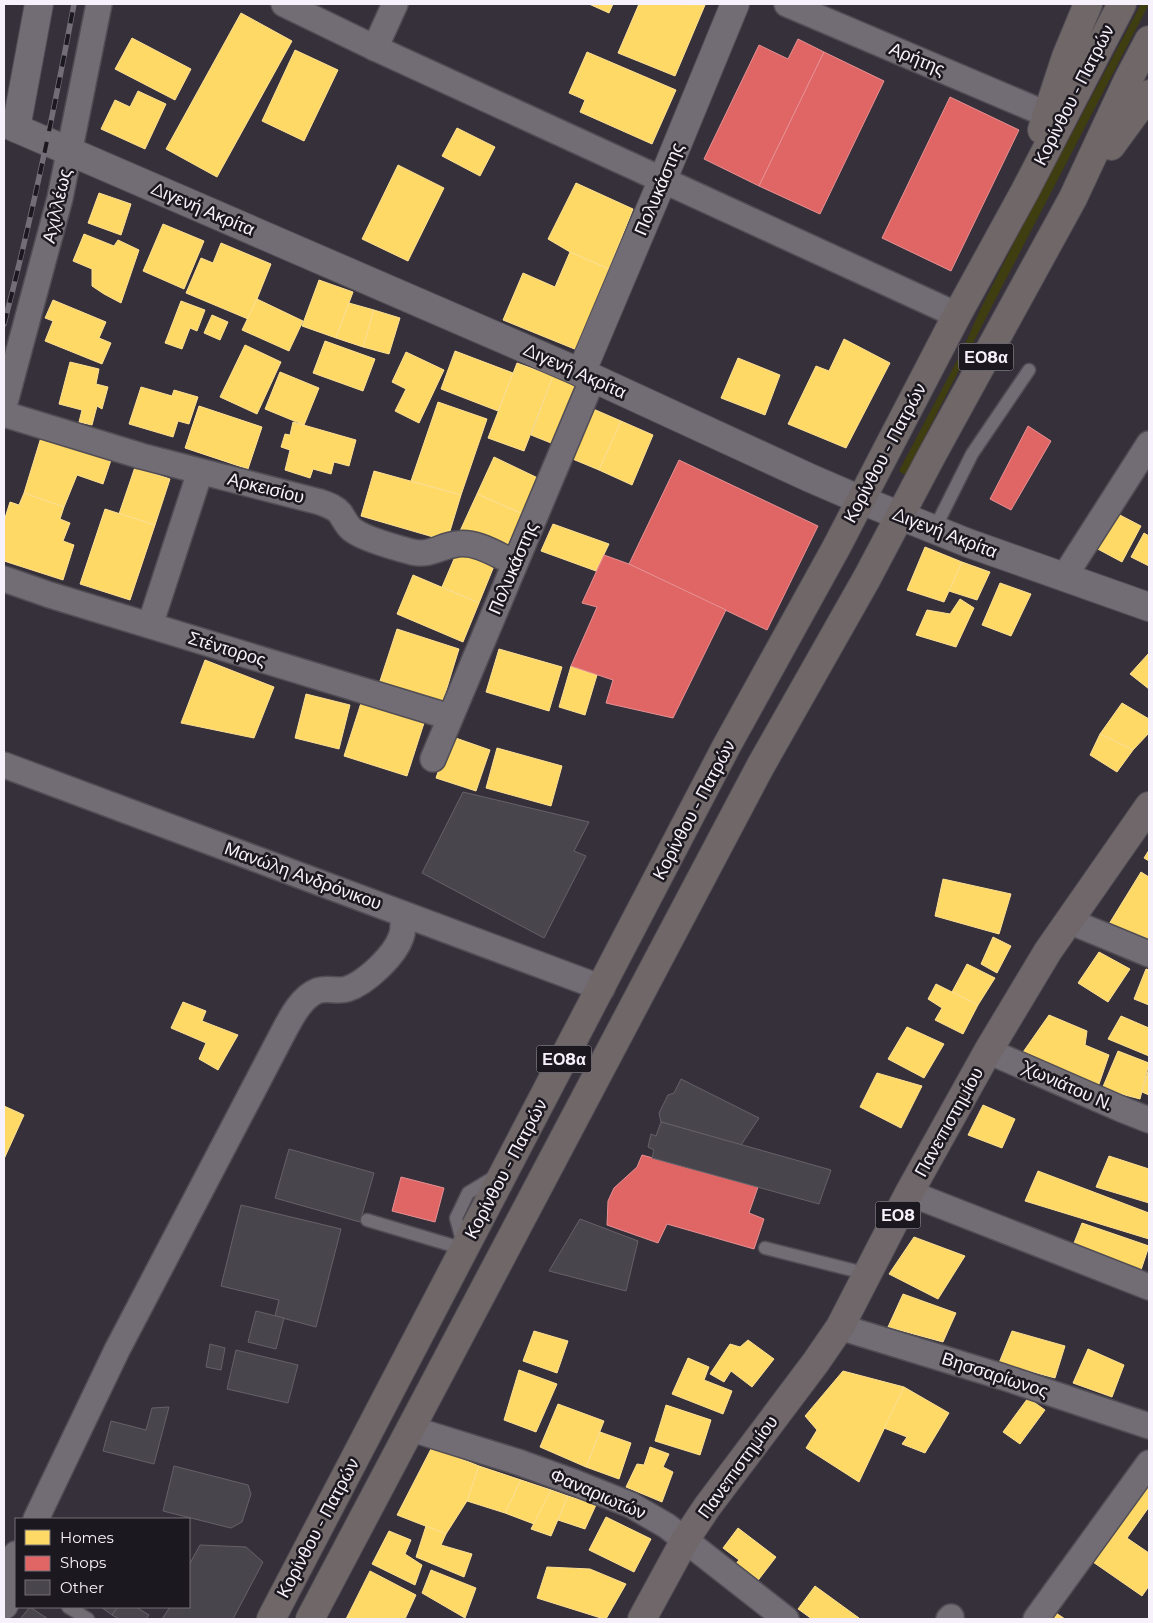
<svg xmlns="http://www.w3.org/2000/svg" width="1153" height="1623" font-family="Montserrat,sans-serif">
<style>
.green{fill:#3e3e10}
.homes{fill:#ffd966;stroke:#fde093}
.shops{fill:#e06666;stroke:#e79093}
.building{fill:#49454c;stroke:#666169}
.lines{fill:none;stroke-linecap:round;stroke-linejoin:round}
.service-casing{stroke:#514d55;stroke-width:15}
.minor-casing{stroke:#514d55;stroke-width:28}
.tertiary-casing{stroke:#514d55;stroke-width:30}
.primary-casing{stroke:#514d55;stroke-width:30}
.trunk-casing{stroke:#514d55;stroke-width:30}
.service{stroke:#726d75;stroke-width:12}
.minor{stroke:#726d75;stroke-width:25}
.tertiary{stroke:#726d75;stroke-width:28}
.primary{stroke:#6f6769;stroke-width:28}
.trunk{stroke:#706868;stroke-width:28}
.rail-casing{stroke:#726d76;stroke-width:5.5}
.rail{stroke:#1c181f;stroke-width:4;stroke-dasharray:11;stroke-linecap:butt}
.labels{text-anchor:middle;stroke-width:5;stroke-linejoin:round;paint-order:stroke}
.shield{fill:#1c181f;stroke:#b5b0b9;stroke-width:1}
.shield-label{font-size:16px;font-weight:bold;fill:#f7f1fb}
.street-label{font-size:18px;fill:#f7f1fb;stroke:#1c181f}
</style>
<rect width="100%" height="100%" fill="#36303a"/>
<!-- green -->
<polygon class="green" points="1141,4 1149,4 1005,281 905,475 899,471 962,351 981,308 1019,233"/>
<!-- homes -->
<g class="homes">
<polygon points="589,4 613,4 609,13"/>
<polygon points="639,4 705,5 675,76 618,53"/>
<polygon points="241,13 292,41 217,177 166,149"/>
<polygon points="132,38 191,69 175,100 115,69"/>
<polygon points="295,50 338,70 304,141 262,121"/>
<polygon points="587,52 676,90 652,144 580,112 585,100 569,93"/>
<polygon points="138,91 166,104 145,149 101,129 115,100 130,107"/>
<polygon points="457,128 495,147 480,176 442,156"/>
<polygon points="398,165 444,188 408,261 362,239"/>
<polygon points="576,183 633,209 609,269 570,252 548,239"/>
<polygon points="99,193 131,204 121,235 88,223"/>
<polygon points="163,224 204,241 184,289 143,271"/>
<polygon points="84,234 114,246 118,240 139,250 121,303 104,294 92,286 92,269 73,261"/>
<polygon points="221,243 271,264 257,299 248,319 186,293 201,258 213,263"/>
<polygon points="570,252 609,269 577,350 503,320 523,273 555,287"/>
<polygon points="319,280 353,292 336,338 302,326"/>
<polygon points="257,299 303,321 289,351 242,330"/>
<polygon points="53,300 106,322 99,338 111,343 102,364 45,341 53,321 45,318"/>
<polygon points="181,301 205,310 197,331 190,328 182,349 165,343"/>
<polygon points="349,303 374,310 363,347 336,338"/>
<polygon points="374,310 400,318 389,354 363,347"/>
<polygon points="212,315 228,322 220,340 204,333"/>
<polygon points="844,339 890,363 846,448 788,424 816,366 829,371"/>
<polygon points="325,341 375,359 363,391 313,373"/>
<polygon points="245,345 281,362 257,414 220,397"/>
<polygon points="455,351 513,373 498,411 441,389"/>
<polygon points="406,352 444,370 419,423 395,411 406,389 392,382"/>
<polygon points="738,358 780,375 765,415 721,398"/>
<polygon points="70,362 99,369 96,384 108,387 102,409 97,406 92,425 79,422 82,410 59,404"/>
<polygon points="517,363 553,376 524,451 488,438"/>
<polygon points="280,372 319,388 304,425 265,409"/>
<polygon points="553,376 579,386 556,445 531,435"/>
<polygon points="141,387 172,396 174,390 198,397 189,424 178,421 173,437 129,424"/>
<polygon points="438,402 487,419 461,495 411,481"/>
<polygon points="584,405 621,421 599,470 563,455"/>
<polygon points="199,406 262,427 248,469 185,448"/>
<polygon points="621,421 653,435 632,485 599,470"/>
<polygon points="293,422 356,440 349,466 334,462 331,474 313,469 310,478 285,470 290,450 281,447 285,434 290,435"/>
<polygon points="42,434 112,457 103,484 77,475 64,507 24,493"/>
<polygon points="494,457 542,480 525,515 477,494"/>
<polygon points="135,467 170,479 155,525 119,514"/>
<polygon points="374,471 461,495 447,541 361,516"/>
<polygon points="24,493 64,507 60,519 70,523 63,541 74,545 63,580 4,561 4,521 10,502 19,505"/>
<polygon points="477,494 525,515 508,553 460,531"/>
<polygon points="105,509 155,525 130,600 80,584"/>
<polygon points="1116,513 1141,526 1122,562 1094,547"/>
<polygon points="553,524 609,544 596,571 541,551"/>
<polygon points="1144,533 1149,536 1149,566 1131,557"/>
<polygon points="925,547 962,562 944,602 907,590"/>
<polygon points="457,552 494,566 479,603 442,587"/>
<polygon points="962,562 990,572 977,600 949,591"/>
<polygon points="413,575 479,603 463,642 397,614"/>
<polygon points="1000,583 1031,594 1011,636 982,625"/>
<polygon points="960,599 974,608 956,647 916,635 927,610 950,614"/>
<polygon points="397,629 459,649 442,704 379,684"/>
<polygon points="499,649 562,667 549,711 486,692"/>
<polygon points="1149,653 1149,689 1130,674"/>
<polygon points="205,660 274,687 254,738 181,723"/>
<polygon points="571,666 597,675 585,715 559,707"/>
<polygon points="306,694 350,705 339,749 295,738"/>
<polygon points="361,703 424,723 407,776 344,756"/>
<polygon points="1122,703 1149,719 1149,733 1133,750 1100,734"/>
<polygon points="1100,734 1133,750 1117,772 1090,755"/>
<polygon points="450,736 490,750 476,791 436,778"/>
<polygon points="497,748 562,766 551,806 486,788"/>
<polygon points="1149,850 1149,861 1144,858"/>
<polygon points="1141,872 1149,877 1149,939 1109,924"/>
<polygon points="943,879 1011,894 999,934 935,916"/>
<polygon points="993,937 1011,946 997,973 981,964"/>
<polygon points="1099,952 1130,969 1108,1002 1078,983"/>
<polygon points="967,964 995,978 978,1005 952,992"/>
<polygon points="1146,969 1149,970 1149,1005 1134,999"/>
<polygon points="936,984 978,1005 963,1034 935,1020 942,1008 928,999"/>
<polygon points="183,1002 206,1011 202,1021 238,1035 218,1070 199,1059 206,1043 171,1028"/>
<polygon points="1049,1015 1087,1031 1085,1045 1109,1055 1098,1087 1021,1055"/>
<polygon points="1121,1016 1149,1028 1149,1056 1108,1039"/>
<polygon points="907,1027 944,1044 924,1078 888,1059"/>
<polygon points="1118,1051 1149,1063 1140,1099 1102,1089"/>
<polygon points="1149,1068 1149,1095 1142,1092"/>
<polygon points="877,1073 922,1086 901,1128 860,1107"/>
<polygon points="983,1105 1015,1119 1002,1148 968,1135"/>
<polygon points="4,1106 24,1115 4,1159"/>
<polygon points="1109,1156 1149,1169 1149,1203 1096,1187"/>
<polygon points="1038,1171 1149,1213 1149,1239 1025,1201"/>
<polygon points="1082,1223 1149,1246 1140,1273 1074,1243"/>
<polygon points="914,1237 965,1256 938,1299 889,1274"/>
<polygon points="903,1294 956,1313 943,1342 888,1327"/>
<polygon points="534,1331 568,1341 557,1373 523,1361"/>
<polygon points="1012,1331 1065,1346 1055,1378 999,1363"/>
<polygon points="748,1340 774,1359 752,1387 731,1371 724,1382 710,1374 730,1344 740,1347"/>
<polygon points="1088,1349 1124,1365 1112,1397 1073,1383"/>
<polygon points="688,1358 709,1367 704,1380 732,1391 723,1414 672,1394"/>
<polygon points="519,1370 557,1384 536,1432 504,1420"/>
<polygon points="843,1371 904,1387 859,1482 806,1448 817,1430 805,1416"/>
<polygon points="904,1387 949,1413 925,1453 902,1444 907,1437 884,1428"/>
<polygon points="1028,1398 1045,1410 1020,1444 1003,1432"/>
<polygon points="558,1404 604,1421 586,1467 540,1447"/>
<polygon points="666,1405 711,1420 700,1455 655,1441"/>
<polygon points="600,1432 631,1443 619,1479 586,1467"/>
<polygon points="432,1447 479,1466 467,1501 446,1534 397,1515"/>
<polygon points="650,1447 669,1454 663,1467 673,1472 662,1502 626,1487 637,1464 644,1465"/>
<polygon points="479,1466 521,1480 505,1513 467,1501"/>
<polygon points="521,1480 551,1490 534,1524 505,1513"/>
<polygon points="1149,1483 1149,1507 1127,1538 1149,1553 1149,1586 1142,1596 1093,1562"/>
<polygon points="551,1490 568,1496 551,1536 531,1529"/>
<polygon points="568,1496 596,1505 585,1529 558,1520"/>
<polygon points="606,1517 651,1539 634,1572 589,1550"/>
<polygon points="426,1526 446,1534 441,1545 472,1554 464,1577 416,1557"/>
<polygon points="738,1528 776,1557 756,1583 734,1566 739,1560 723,1548"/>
<polygon points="389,1531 411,1540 405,1554 422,1565 415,1585 372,1564"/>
<polygon points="547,1567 590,1569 626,1584 606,1619 604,1619 537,1598"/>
<polygon points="431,1570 476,1588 465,1618 422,1593"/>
<polygon points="370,1571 416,1595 405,1619 346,1619"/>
<polygon points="815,1586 859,1618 857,1619 812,1619 798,1609"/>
<polygon points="1053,1611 1065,1619 1047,1619"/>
</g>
<!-- shops -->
<g class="shops">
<polygon points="798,39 824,52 759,186 704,159 759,45 788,59"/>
<polygon points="824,52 884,81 820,214 759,186"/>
<polygon points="950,97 1019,130 951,271 882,238"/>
<polygon points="1028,426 1051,441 1011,510 990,499"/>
<polygon points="679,460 818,526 767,630 629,564"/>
<polygon points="604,555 629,564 726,610 673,718 606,703 613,680 571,666 597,607 582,603"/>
<polygon points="642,1155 758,1187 749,1213 764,1219 754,1249 667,1224 658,1243 607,1225 608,1201 614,1188 637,1167"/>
<polygon points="401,1177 444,1188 435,1222 392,1211"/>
</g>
<!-- building -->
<g class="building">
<polygon points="463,792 589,822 574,851 586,856 544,938 422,873"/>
<polygon points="681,1079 759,1118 741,1145 661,1122 659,1113 668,1095 674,1093"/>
<polygon points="661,1122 831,1170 819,1204 652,1158 654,1150 648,1147 651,1134 656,1136"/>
<polygon points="289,1149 374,1173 360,1222 275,1198"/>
<polygon points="241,1205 341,1229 316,1327 275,1316 279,1300 221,1286"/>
<polygon points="580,1219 638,1241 626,1291 549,1271"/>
<polygon points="256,1311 284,1318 276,1349 248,1342"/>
<polygon points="210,1344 225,1348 221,1370 206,1367"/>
<polygon points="236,1350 298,1365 288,1403 227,1389"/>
<polygon points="169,1407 154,1464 103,1451 111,1421 146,1430 152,1408"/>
<polygon points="174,1466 248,1485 251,1494 242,1522 231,1528 163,1511"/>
<polygon points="200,1545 246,1547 263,1562 233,1619 162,1619 170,1607 189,1607 189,1565"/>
<polygon points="30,1607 48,1619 20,1619"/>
<polygon points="101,1607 118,1607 112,1615"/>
<polygon points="118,1607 136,1607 149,1615 146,1619 119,1619 112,1615"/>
</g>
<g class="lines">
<!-- service casing -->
<g class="service-casing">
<g id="service">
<polyline points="934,530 972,454 1029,370"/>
<polyline points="367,1220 464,1249"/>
<polyline points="463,1244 456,1218 468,1193 496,1176"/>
<polyline points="765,1248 868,1274"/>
<polyline points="68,1607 88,1619"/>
</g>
</g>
<!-- minor casing -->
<g class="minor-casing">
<g id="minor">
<polyline points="284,4 375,48 957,315"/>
<polyline points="787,4 1046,114"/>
<polyline points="375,48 395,4"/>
<polyline points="4,406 60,198 99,4"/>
<path d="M4 414 141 456 320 502C328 505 335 507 340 513 345 520 347 527 354 531 367 540 397 548 412 552 431 556 440 546 457 544 477 541 497 555 515 563"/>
<polyline points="1064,577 1149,444"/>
<polyline points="4,579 50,595 450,717"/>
<polyline points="150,625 200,472"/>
<polyline points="433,759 593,378"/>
<polyline points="4,765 602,988"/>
<polyline points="1069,921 1149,954"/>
<polyline points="988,1051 1121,1109 1149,1120"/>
<polyline points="909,1193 1149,1287"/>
<polyline points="840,1327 1003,1377 1149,1426"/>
<polyline points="412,1429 518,1462 576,1483 631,1505 667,1526 786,1619"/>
<path d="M36 1519 117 1350 285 1029C292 1016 302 997 317 991 326 987 338 992 347 989 366 983 395 955 401 937 404 930 403 921 403 914"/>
<polyline points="4,1569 16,1554"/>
<polyline points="949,1619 951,1617"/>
<polyline points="1036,1619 1149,1463"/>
</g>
</g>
<!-- tertiary casing -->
<g class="tertiary-casing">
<g id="tertiary">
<polyline points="4,123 593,378 810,478 861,500 968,543 1149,607"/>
<polyline points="16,128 39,4"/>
<polyline points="581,373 663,179 735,4"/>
<polyline points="4,1582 8,1594 4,1605"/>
</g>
</g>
<!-- primary casing -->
<g class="primary-casing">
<polyline id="primary" points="642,1619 685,1540 707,1507 816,1362 840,1327 909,1193 988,1051 1048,951 1149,806"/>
</g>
<!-- trunk casing -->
<g class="trunk-casing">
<g id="trunk">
<polyline points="1042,130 1066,57 1088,4"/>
<polyline points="1111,146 1149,94"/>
<polyline points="271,1619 726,747 836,548 957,315 1025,191 1122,4"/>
<polyline points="310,1619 760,767 867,578 932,455 1073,198 1128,80 1149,40"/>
</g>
</g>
<!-- service -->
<use href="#service" class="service"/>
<!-- minor -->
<use href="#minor" class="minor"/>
<!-- tertiary -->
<use href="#tertiary" class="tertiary"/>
<!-- primary -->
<use href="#primary" class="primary"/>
<!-- trunk -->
<use href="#trunk" class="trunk"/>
<!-- rail casing -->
<g class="rail-casing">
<path id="rail" d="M4 324C32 218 54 111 74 4"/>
</g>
<!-- rail -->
<use href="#rail" class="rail"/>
</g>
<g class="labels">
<!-- shield labels -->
<g class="shield">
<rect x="958.5" y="343.5" width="55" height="27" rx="4"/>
<rect x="536.5" y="1045.5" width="55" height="27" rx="4"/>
<rect x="875.5" y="1201.5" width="45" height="27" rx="4"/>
</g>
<g class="shield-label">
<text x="986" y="363">ΕΟ8α</text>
<text x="564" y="1065">ΕΟ8α</text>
<text x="898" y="1221">ΕΟ8</text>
</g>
<!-- street labels -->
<g class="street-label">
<text transform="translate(917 59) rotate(23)" y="6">Αρήτης</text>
<text transform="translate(1074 95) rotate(-63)" y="6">Κορίνθου - Πατρών</text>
<text transform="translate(659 189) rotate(-67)" y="6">Πολυκάστης</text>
<text transform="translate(57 206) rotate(-77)" y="6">Αχιλλέως</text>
<text transform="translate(203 209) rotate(23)" y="6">Διγενή Ακρίτα</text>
<text transform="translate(575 371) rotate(24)" y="6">Διγενή Ακρίτα</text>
<text transform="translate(885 453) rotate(-62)" y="6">Κορίνθου - Πατρών</text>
<text transform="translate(266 488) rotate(14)" y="6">Αρκεισίου</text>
<text transform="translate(945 533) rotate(21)" y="6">Διγενή Ακρίτα</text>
<text transform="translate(513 568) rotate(-67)" y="6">Πολυκάστης</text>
<text transform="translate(227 649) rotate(17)" y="6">Στέντορος</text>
<text transform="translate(694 810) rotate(-62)" y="6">Κορίνθου - Πατρών</text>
<text transform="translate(303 876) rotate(20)" y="6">Μανώλη Ανδρόνικου</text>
<text transform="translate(1068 1086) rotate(24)" y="6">Χωνιάτου Ν.</text>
<text transform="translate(949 1122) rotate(-61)" y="6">Πανεπιστημίου</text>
<text transform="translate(506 1169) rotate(-62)" y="6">Κορίνθου - Πατρών</text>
<text transform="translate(995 1375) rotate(18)" y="6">Βησσαρίωνος</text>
<text transform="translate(738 1467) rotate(-54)" y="6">Πανεπιστημίου</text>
<text transform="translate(598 1494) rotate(23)" y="6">Φαναριωτών</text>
<text transform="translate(318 1528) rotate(-62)" y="6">Κορίνθου - Πατρών</text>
</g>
</g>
<!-- border -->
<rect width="1153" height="1623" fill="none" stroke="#f7f1fb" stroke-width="10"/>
<!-- legend -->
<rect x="15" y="1518" width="175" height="90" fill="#1c181f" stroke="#746f77"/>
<rect x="25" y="1530" width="25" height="15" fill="#ffd966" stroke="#746f77"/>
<text x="60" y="1543" font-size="15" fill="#f7f1fb">Homes</text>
<rect x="25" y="1556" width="25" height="15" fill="#e06666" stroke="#746f77"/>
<text x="60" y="1568" font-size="15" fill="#f7f1fb">Shops</text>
<rect x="25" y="1580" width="25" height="15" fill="#49454c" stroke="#746f77"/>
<text x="60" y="1593" font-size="15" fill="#f7f1fb">Other</text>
</svg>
